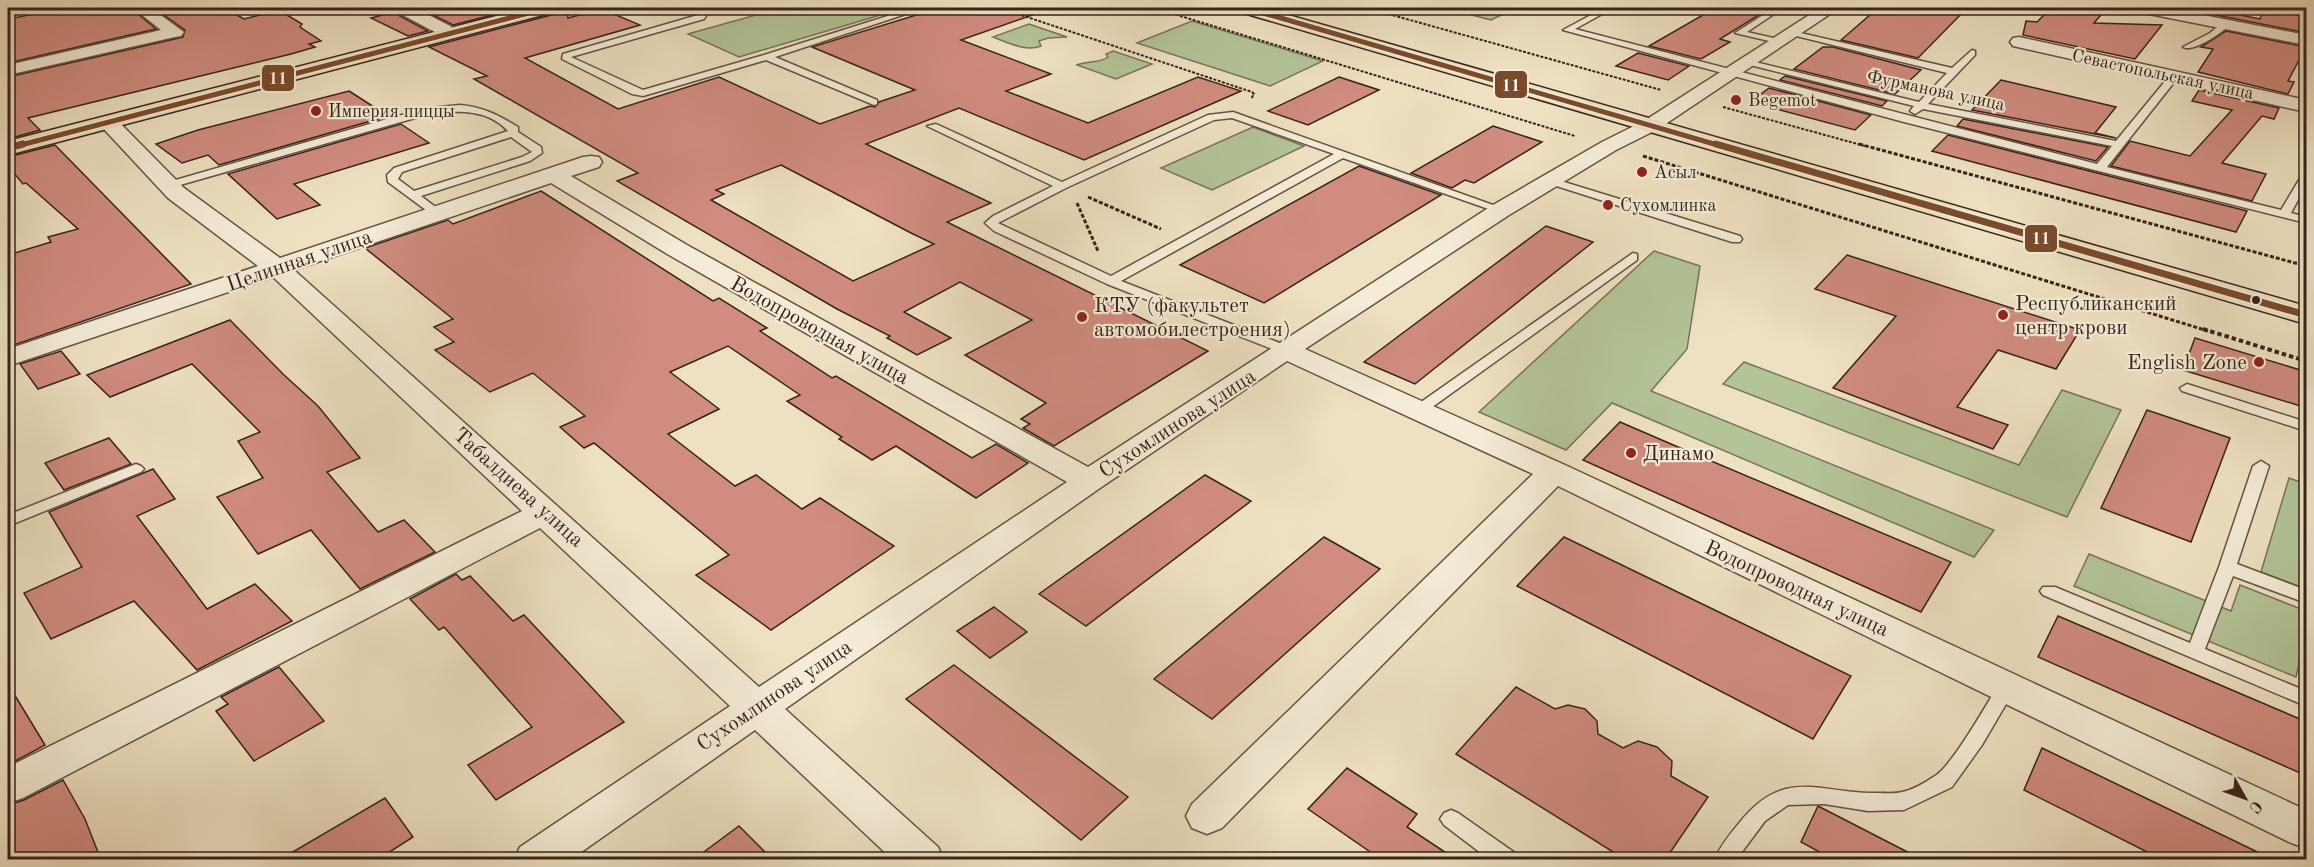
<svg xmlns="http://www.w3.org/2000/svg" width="2314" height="867" font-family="'Old Standard TT',serif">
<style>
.green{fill:#b3c497;stroke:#757459;stroke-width:1.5}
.building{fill:#d08c7f;stroke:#37231b;stroke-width:1.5;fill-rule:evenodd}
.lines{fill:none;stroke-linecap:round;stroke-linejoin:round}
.lane-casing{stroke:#655244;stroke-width:3}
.street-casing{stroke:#655244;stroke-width:3}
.primary-casing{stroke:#37231b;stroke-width:3}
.path-far2{stroke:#37231b;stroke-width:2;stroke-dasharray:3 1.5;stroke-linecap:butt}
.path-far1{stroke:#37231b;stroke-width:3;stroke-dasharray:4 2;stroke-linecap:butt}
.path{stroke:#37231b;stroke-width:4;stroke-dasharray:4.5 3;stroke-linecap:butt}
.lane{fill:#f4ecd7;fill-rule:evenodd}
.street{fill:#f4ecd7;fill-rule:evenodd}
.primary{fill:#eee1c1;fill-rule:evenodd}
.bus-1-far1-casing{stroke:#f4ecd7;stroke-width:8}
.bus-1-casing{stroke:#f4ecd7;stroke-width:10}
.bus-1-far1{stroke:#7a4b2a;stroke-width:5}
.bus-1{stroke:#7a4b2a;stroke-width:7}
.poi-dot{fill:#8f2418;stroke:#f4ecd7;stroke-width:2}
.bus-dot{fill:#37231b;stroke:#f4ecd7;stroke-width:2}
.labels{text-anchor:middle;stroke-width:4.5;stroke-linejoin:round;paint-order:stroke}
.far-street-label{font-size:18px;fill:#37231b;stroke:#f4ecd7}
.far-poi-label{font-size:18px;fill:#37231b;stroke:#f4ecd7;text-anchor:start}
.street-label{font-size:21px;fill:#37231b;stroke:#f4ecd7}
.poi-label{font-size:21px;fill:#37231b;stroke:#f4ecd7;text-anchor:start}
.line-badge{stroke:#f4ecd7;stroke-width:2}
.badge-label{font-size:16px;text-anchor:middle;font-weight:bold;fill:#fff}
</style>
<rect width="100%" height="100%" fill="#eee1c1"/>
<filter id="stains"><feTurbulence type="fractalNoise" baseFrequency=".00333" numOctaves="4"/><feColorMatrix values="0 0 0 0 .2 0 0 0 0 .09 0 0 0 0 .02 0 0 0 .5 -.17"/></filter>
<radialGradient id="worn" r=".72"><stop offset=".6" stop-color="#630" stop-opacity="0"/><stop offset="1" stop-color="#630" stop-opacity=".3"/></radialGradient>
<!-- green -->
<g class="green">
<polygon points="781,8 904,8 739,57 688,34"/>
<polygon points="1444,8 1516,8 1491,20"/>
<polygon points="1192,21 1323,61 1270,86 1137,43"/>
<path d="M1029 24 1067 37 1048 38 1039 41 1041 46C1026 52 1009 43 993 37Z"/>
<path d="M1113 51 1152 64 1116 79 1077 65C1088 60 1099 64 1108 57L1106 54Z"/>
<polygon points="1253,127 1304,146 1212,190 1161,168"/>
<polygon points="1654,251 1700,266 1687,349 1651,391 1994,530 1974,557 1612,403 1566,450 1479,412"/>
<polygon points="1744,362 2019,465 2062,390 2121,410 2067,517 1723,384"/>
<polygon points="2289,478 2306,484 2306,589 2261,572"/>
<polygon points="2089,554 2231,611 2240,585 2306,611 2306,633 2296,677 2074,586"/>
</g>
<!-- building -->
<g class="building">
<polygon points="65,8 131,8 156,29 8,63 8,19"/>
<polygon points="154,8 212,8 220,12 228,10 244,19 279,10 302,24 300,27 321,41 309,44 315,47 291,54 28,118 40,130 8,139 8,77 183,37 185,30"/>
<polygon points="419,8 491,8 496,14 453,25"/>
<path d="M559 8H567L568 18 602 9 640 25 525 58 618 109 719 77 820 124 870 106 875 107 879 102 915 90 812 47 939 8H1041V12L961 40 1051 74 1006 91 1088 123 1198 77 1241 91 1084 160 959 108 866 144 991 203 947 222 1208 351 1054 446 1023 428 1030 424 1021 419 1046 403 965 355 1032 320 960 282 904 312 951 338 917 355 887 338 890 336 837 309 617 181 638 173 474 79 487 76 429 47 555 14ZM781 165 911 233 934 244 853 281 711 200 724 194 716 190Z"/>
<polygon points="1715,8 1770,8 1720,39 1730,42 1701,59 1649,46"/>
<polygon points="1878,8 1967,8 1918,58 1841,40"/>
<polygon points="2051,8 2107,8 2094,23 2162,25 2135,59 2023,35 2026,21 2037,22"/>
<polygon points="2264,9 2307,17 2307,33 2216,15 2220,11 2260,19"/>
<polygon points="394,12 396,14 428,31 408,36 371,18"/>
<polygon points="2226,31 2306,47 2288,81 2294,82 2288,94 2198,72 2213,49 2201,47"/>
<polygon points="1823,47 1833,47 1921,70 1895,94 1794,69"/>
<polygon points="1638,53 1689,66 1668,80 1616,66"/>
<polygon points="1785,76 1887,101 1882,106 1780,80"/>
<polygon points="1339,77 1379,90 1308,125 1268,111"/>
<polygon points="2001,80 2116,107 2095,133 2116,138 1972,110"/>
<polygon points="1769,88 1871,115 1855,130 1750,102"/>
<polygon points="2199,90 2279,108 2274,119 2262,116 2222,163 2266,174 2252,201 2111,166 2130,141 2190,156 2232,110 2192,101"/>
<polygon points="349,91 388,116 219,165 208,155 182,163 156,144 198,130"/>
<polygon points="1963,119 2108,147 2096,161 1957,126"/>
<polygon points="401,124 429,143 294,184 320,205 277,219 228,174"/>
<polygon points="1493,126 1542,142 1474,183 1465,180 1452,188 1411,173"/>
<polygon points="1948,135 2247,211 2236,232 1932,151"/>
<polygon points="55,145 191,284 8,347 8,255 51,242 48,237 78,229 26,183 23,184 8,166 8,157"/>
<polygon points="1359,166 1441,195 1264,303 1180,265"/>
<polygon points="541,191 713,301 719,298 767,328 760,331 832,378 836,376 972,458 996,444 1028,463 976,498 896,446 872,460 839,439 842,437 787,401 800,395 728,346 670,372 719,409 668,434 735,486 756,475 802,509 820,498 894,546 771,630 696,575 729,555 594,443 584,448 560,427 585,416 533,373 490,392 435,350 454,342 434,327 453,319 365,248 448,220 453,224"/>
<polygon points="1546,226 1593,242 1415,384 1364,362"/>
<polygon points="1847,255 2080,330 2056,369 1998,350 1957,407 2008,425 1993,449 1833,388 1896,316 1815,289"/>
<polygon points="230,320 283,374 318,406 360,458 327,472 378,532 404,520 435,552 360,589 311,530 258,554 217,497 263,478 238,441 260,432 192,364 110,397 87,375"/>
<polygon points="2195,338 2307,372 2307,408 2183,370"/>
<polygon points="61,351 80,374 38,389 20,364"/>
<polygon points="2147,410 2230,438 2191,542 2101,508"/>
<polygon points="1620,422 1678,447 1951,562 1921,612 1583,460"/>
<polygon points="109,438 131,464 64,490 45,463"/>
<polygon points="153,469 175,499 137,516 207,609 255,584 292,621 197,670 134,601 51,639 24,593 82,567 49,512"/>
<polygon points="1205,475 1251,501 1086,626 1039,594"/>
<polygon points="1324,537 1380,569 1212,719 1154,679"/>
<polygon points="1564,537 1851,676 1813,739 1517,586"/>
<polygon points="456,574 462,580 470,576 513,621 524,615 624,722 496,800 468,765 532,727 444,627 439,630 410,599"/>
<polygon points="994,607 1027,632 990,658 957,631"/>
<polygon points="2058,616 2307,722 2307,776 2038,657"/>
<polygon points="954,665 1128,797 1081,840 906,699"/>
<polygon points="279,667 324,721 254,761 216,711 228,704 221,697"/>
<polygon points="8,684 45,745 8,765"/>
<polygon points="1516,687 1555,709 1568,705 1585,709 1597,721 1598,734 1623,748 1638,741 1657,747 1672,761 1671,776 1708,797 1665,860 1626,860 1456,754"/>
<polygon points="2042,748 2274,860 2163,860 2024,790"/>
<polygon points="1347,768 1417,814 1407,827 1457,860 1382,860 1308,809"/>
<polygon points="63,780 85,819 101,860 8,860 8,805 24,800"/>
<polygon points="385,798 413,837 377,860 279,860"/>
<polygon points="1818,806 1923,860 1834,860 1801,842"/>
<polygon points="739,826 773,860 693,860"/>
</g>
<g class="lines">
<!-- lane casing -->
<g class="lane-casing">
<g id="lane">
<polygon points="703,8 711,8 704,19 571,57 643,90 764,55 913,8 924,8 775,57 877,100 877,104 874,105 766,60 643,96 632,94 562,59 563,54 698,15"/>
<polygon points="1604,8 1613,8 1575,29 2097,164 2112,146 1923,109 1915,114 1910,111 1914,106 1742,63 1747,60 1919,102 1947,73 1788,34 1792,31 1952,68 1972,50 1975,51 1975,55 1928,104 2116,141 2171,74 2177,74 2179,76 2107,167 2281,210 2299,180 2306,178 2306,185 2291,213 2306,217 2306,223 1904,122 1563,30"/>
<polygon points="1774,8 1783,8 1747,32 1782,40 1782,44 1735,33"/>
<path d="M2223 22 2230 24C2223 33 2192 53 2183 47L2210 33Z"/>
<path d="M460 105C483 107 498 115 518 127V132L541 147 542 153 530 161 421 196 442 212V216H434L388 182 387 175 394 168 508 131C488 109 458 110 429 114L173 187H165L163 185 165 183 394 117 429 108ZM511 137 532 152 522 157 414 191 398 179 402 172Z"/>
<path d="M1233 112 1507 210 1501 213 1497 212 1343 158 1121 281 1290 347 1292 350 1285 354 1107 284 994 231 985 223 993 216 1053 186 927 126 936 124 1062 182 1208 115ZM1232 118 1334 154 1111 276 998 223 1066 188 1214 120Z"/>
<polygon points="1551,178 1740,236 1742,239 1740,242 1732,242 1547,183 1545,181"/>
<polygon points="1633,253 1637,254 1637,260 1424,413 1414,413 1412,410 1414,407"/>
<polygon points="2187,384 2306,422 2306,431 2182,391 2180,388"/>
<polygon points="2261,461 2269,466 2237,564 2306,590 2306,603 2233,576 2205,649 2306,691 2306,706 2043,595 2040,591 2043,587 2055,587 2190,643 2219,567 2253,466"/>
<polygon points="136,464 141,466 144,469 141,472 8,526 8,515"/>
<path d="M2007 680 2014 682 2016 687 1982 745 1952 787 1904 810 1868 811 1824 804 1788 805 1765 821 1736 860H1714C1721 845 1730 834 1740 822 1786 765 1821 795 1879 793 1886 793 1895 794 1902 792 1913 790 1926 782 1935 776 1951 767 1989 701 2000 682Z"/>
<polygon points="1451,810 1458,813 1515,853 1518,860 1490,860 1444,825 1440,819 1444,813"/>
</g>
</g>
<!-- street casing -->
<g class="street-casing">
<g id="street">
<polygon points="133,8 151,8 184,32 181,36 175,37 8,75 8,65 161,30"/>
<polygon points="395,8 415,8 456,29 459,33 456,37 444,37 397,12"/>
<path d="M493 8H514L526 15 524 19C514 21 499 16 493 8Z"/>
<path d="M1820 8H1839L1658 129 1616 150 1509 215 1305 349 1565 465 2306 810V848L2291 843 1558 486 1222 828 1207 834 1192 828 1186 816 1192 804 1533 474 1287 361 1100 488 785 709 938 847 944 860H893L755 730 570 860H514L520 847 730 706 540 528 23 798 8 803V767L522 511 273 277 8 366V349L258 266 168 198 101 126 98 122 101 118H115L184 188 280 258 583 157 591 156 599 157 602 162 599 167 571 176 687 245 1088 467 1493 205 1602 142 1644 121ZM551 183 669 255 1067 482 759 687 294 270Z"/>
<polygon points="2136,8 2167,8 2306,35 2306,45 2144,13"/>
<polygon points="2019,37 2306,100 2306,112 2013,46 2010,42 2013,38"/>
</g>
</g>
<!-- primary casing -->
<g class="primary-casing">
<g id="primary">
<polygon points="528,8 557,8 554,12 8,155 8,141"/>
<polygon points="1237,8 1264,8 2306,306 2306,324 1240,12"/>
</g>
</g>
<!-- path-far2 -->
<g class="path-far2">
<polyline points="1000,8 1252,92 1254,94 1251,99"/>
<polyline points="1154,8 1575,136"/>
<polyline points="1367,8 1661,90"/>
<polyline points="1723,107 1865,146"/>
</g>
<!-- path-far1 -->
<g class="path-far1">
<polyline points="1859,144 2306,266"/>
<polyline points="1643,156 2208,331"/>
<polyline points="1088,197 1161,229"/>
<polyline points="1077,203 1098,251"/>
</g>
<!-- path -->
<polyline class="path" points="2203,329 2306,361"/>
<!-- lane -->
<use href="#lane" class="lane"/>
<!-- street -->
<use href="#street" class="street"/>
<!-- primary -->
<use href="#primary" class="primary"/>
<!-- bus-1-far1 casing -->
<g class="bus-1-far1-casing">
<g id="bus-1-far1">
<polyline points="1246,8 1721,146"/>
<polyline points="17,146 548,8"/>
</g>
</g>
<!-- bus-1 casing -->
<g class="bus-1-casing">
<g id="bus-1">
<polyline points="1716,144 2306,315"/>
<polyline points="8,148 23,144"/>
</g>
</g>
<!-- bus-1-far1 -->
<use href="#bus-1-far1" class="bus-1-far1"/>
<!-- bus-1 -->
<use href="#bus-1" class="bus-1"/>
</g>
<!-- markers -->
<g class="poi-dot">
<circle cx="1736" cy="100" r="6"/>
<circle cx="316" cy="111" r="6"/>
<circle cx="1642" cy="172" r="6"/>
<circle cx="1608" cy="205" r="6"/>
<circle cx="2003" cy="315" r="6"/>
<circle cx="1082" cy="317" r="6"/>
<circle cx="2259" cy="362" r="6"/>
<circle cx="1631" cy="453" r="6"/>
</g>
<circle class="bus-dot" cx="2256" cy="300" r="5"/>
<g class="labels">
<!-- far-street labels -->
<g class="far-street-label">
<text transform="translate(2163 74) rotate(12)" y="6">Севастопольская улица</text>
<text transform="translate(1936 90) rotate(12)" y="6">Фурманова улица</text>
</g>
<!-- far-poi labels -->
<g class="far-poi-label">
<text x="1748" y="106">Begemot</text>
<text x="328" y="117">Империя пиццы</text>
<text x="1654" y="178">Асыл</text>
<text x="1620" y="211">Сухомлинка</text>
</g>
<!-- street labels -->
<g class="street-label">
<text transform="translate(299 260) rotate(-19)" y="7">Целинная улица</text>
<text transform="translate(820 330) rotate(29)" y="7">Водопроводная улица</text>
<text transform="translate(1177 423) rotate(-33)" y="7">Сухомлинова улица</text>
<text transform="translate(519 487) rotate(42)" y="7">Табалдиева улица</text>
<text transform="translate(1797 588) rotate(25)" y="7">Водопроводная улица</text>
<text transform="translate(774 695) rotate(-34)" y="7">Сухомлинова улица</text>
</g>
<!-- poi labels -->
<g class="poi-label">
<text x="2015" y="310">Республиканский<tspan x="2015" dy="24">центр крови</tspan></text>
<text x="1094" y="312">КТУ (факультет<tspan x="1094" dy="24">автомобилестроения)</tspan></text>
<text x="2247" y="369" text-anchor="end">English Zone</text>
<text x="1643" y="460">Динамо</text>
</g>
</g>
<g class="line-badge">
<rect x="261" y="64" width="34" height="28" rx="6" fill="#7a4b2a"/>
<rect x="1494" y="70" width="34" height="29" rx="6" fill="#7a4b2a"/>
<rect x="2024" y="224" width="34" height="29" rx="6" fill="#7a4b2a"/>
</g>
<g class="badge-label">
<text x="278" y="84">11</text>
<text x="1511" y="91">11</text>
<text x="2041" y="244">11</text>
</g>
<!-- margin -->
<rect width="2314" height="867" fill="none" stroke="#eee1c1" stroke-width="30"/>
<rect x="9" y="9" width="2296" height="849" fill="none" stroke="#37231b" stroke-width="3"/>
<rect x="15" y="15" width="2284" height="837" fill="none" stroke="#37231b" stroke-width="1.5"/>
<!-- north arrow -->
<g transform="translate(2245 798) rotate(130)" stroke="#f4ecd7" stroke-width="4.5" paint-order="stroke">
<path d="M0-4.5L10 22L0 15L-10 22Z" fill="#37231b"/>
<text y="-9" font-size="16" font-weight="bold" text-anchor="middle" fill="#37231b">С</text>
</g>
<rect width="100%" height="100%" filter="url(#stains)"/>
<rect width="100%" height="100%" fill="url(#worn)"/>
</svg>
